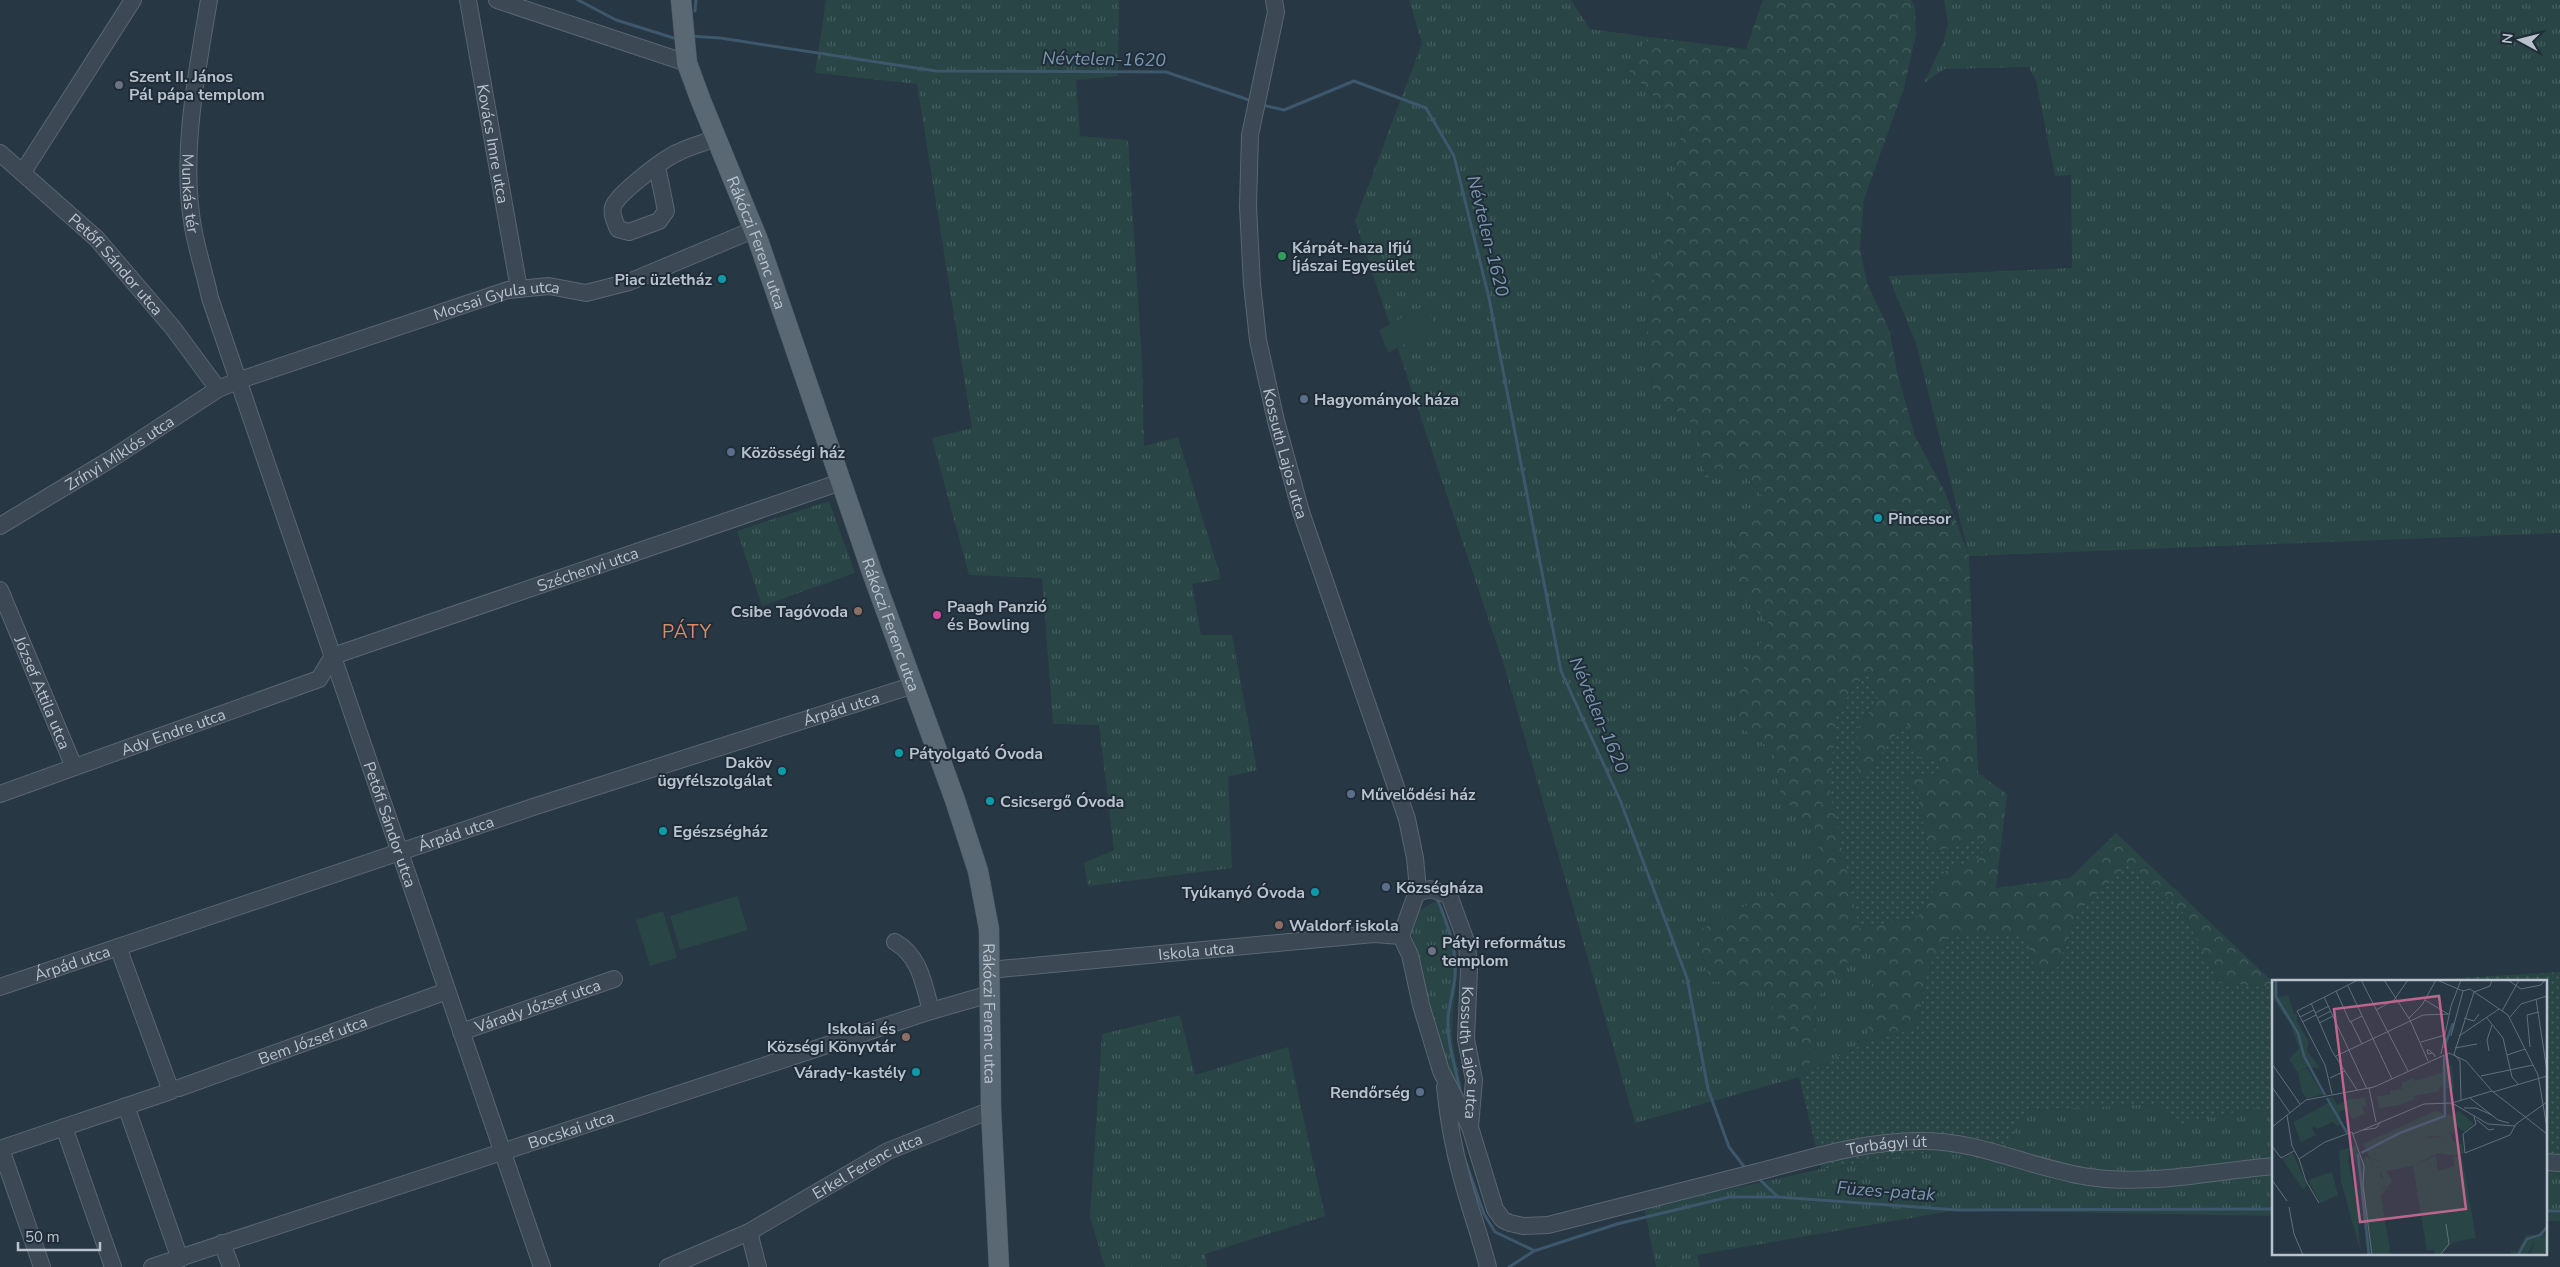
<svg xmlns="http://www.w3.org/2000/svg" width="2560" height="1267" font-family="'Nunito Sans',sans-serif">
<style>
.grass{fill:url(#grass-tufts)}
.forest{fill:url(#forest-crowns);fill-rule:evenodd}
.garden{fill:url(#garden-dots)}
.pitch{fill:#294545}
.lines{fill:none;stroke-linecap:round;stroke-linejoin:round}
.stream{stroke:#3d576d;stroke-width:3}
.minor-casing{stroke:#5a6671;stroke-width:18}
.major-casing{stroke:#485460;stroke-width:21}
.minor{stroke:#3c4854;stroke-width:16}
.major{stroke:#5a6874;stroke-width:20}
.worship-dot{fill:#6b7280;stroke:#202d39;stroke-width:2}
.leisure-dot{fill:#2e9e5b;stroke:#202d39;stroke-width:2}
.culture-dot{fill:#0f9aa8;stroke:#202d39;stroke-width:2}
.service-dot{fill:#5c6f8a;stroke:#202d39;stroke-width:2}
.education-dot{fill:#8d6e63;stroke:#202d39;stroke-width:2}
.hotel-dot{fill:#d1479c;stroke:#202d39;stroke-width:2}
.labels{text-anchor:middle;stroke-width:4;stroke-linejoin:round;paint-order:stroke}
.poi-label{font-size:16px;font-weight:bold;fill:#b9c3cd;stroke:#202d39;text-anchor:start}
.street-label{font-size:16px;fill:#b9c3cd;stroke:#202d39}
.water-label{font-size:18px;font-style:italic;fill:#7a97b0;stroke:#202d39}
.quarter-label{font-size:19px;letter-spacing:1px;fill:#d88d6a;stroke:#202d39}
.inset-river{fill:none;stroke:#3d576d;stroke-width:2.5}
.inset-road{fill:none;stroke:#616f7b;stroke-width:1}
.view{fill:#be658e;fill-opacity:0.15;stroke:#be658e;stroke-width:2.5}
.inset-edge{fill:none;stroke:#b9c3cd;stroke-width:2.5}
</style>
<defs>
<pattern id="grass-tufts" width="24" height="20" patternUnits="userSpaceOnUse" patternTransform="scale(1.25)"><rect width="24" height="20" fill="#294545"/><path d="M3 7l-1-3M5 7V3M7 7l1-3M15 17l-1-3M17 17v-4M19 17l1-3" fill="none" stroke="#465e5f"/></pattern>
<pattern id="forest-crowns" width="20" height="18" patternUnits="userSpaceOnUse" patternTransform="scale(1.25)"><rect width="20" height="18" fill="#294545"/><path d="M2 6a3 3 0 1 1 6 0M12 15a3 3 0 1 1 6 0" fill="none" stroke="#465e5f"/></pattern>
<pattern id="garden-dots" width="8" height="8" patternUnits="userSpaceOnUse" patternTransform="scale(1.25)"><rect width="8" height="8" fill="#294545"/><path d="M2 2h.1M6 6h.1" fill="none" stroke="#465e5f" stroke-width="1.8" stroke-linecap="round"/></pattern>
</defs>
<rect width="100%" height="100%" fill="#273744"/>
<!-- grass -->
<g class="grass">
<polygon points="826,0 1119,0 1118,76 1076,80 1080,136 1128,140 1142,362 1144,446 1178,437 1221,579 1192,584 1201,635 1232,635 1257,770 1228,777 1232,868 1088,886 1084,863 1114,850 1099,725 1053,724 1042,578 969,575 932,438 972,428 917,84 815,73"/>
<polygon points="1409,0 1571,0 1590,29 1649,37 1626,68 1665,108 1682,131 1646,323 1653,392 1699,429 1705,478 1741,470 1764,498 1732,545 1734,588 1772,627 1743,669 1736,724 1773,750 1781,796 1809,824 1825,864 1696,932 1710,981 1772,989 1772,1014 1799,1037 1801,1071 1815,1057 1816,1000 1837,972 1877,936 1867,1042 1799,1077 1635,1123 1505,669 1355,221 1422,43"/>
<polygon points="1944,0 2560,0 2560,533 1969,556 1916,343 1888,276 2072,268 2071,175 2055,176 2036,81 2029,67 1944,69 1924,83 1943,43 1948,24"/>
<polygon points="829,501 855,573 762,606 737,531"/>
<path d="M1439 899C1445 916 1454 932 1456 950 1460 976 1452 1004 1452 1030 1452 1056 1464 1080 1463 1106L1458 1107C1450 1080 1405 938 1412 920 1416 911 1430 904 1439 899Z"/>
<polygon points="1180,1015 1195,1075 1288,1047 1325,1216 1205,1254 1207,1267 1105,1267 1090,1217 1102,1034"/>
<polygon points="2156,1104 2176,1125 2264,1106 2274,1124 2274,1216 1957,1210 1697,1255 1700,1267 1656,1267 1644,1208 1821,1169 1941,1150 1992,1162 2028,1110"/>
<polygon points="2546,1153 2560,1154 2560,1221 2546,1221"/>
</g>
<!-- forest -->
<path class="forest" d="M1763 0H1911L1915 8 1916 34 1904 88 1864 199 1860 248 1867 283 1890 332 1897 372 1915 436 1945 492 1969 556 1978 773 2007 794 1996 888 2070 878 2116 833 2274 983V987L2219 983 2182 911 2077 912 2058 967 2035 973 1928 968 1917 1028 1867 1042 1876 937 1837 972 1816 1000 1815 1057 1801 1072 1799 1037 1772 1014V989L1710 981 1696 932 1825 864 1809 824 1781 796 1773 750 1736 724 1743 669 1772 627 1734 588 1732 545 1764 498 1741 470 1705 478 1699 429 1653 392 1646 323 1682 131 1665 108 1626 68 1649 37 1746 49ZM1878 699 1857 729 1858 788 1906 720 1915 758 1940 761 1938 773 1904 776V786L1916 788 1929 853 1983 839 1981 856 1945 871 1917 918 1859 928 1836 713Z"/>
<!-- garden -->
<g class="garden">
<polygon points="1866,672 1878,699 1857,729 1858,787 1906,720 1915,758 1940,760 1938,773 1904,776 1904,786 1916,788 1929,853 1983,838 1982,856 1945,871 1917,918 1859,928 1830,791 1836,713"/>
<polygon points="2130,863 2182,911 2219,983 2274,987 2274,1124 2264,1106 2176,1125 2156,1104 2028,1110 1992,1162 1941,1150 1821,1169 1799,1077 1867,1042 1917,1028 1928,968 1947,937 2026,934 2035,972 2058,967 2077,912"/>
<polygon points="2560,972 2560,1154 2546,1153 2546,981 2411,981"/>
</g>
<!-- pitch -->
<g class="pitch">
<polygon points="1426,305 1436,327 1388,353 1379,330"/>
<polygon points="737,896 748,930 680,950 670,916"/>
<polygon points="663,911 677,958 650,966 636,920"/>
</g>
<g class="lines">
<!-- stream -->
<g class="stream">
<polyline points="578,0 616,20 677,39"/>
<polyline points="695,11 696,0"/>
<polyline points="690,36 720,38 936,71 1166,72 1252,101"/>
<polyline points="1262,105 1284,110 1354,81 1426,108 1454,156 1489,298 1561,671 1620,800 1687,978 1708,1089 1729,1147 1746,1169"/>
<path d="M1437 898C1447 923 1457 948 1455 976 1454 990 1449 1004 1448 1018 1447 1043 1456 1070 1461 1094"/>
<polyline points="1465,1160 1484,1214 1495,1232 1533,1250"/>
<polyline points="1757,1177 1778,1197"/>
<polyline points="2546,1211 2560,1211"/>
<polyline points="1509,1267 1534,1251 1617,1224 1729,1197 1778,1197 1957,1210 2274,1209"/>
</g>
<!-- minor casing -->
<g class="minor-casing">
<g id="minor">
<path id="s1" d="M209 0C197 71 180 155 193 227 197 251 205 274 210 298L542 1267"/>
<path id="s2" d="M468 0 519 289"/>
<polyline points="497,0 687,63"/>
<path id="s3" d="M1274 0 1276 12 1250 135 1248 206 1252 284 1258 340 1276 421 1301 512 1407 819 1415 858 1418 889 1401 936"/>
<path id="s4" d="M0 153 97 239 173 328 218 389"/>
<path d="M657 166 666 211 659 221 629 232 618 229C615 222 611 214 613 207 617 194 666 157 679 152 691 146 704 143 716 138"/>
<polyline points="23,172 133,0"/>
<path id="s5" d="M0 526 111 459 218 389 240 380 508 290 549 286 586 293 629 282 753 230"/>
<path id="s6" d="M0 590 74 767"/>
<path id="s7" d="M0 794 319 679 333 656 841 482"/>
<path id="s8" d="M1417 893 1430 889 1449 895 1467 944 1469 970 1466 1039 1474 1080 1470 1127"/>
<path id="s9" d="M1401 936 1410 955 1421 1005 1441 1071 1470 1127 1495 1209 1503 1220 1510 1223 1523 1226 1548 1225C1618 1207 1688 1190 1757 1172 1812 1158 1867 1140 1924 1141 1981 1141 2033 1169 2089 1177 2150 1186 2214 1171 2274 1166"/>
<path d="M895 942C920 956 924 985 931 1011"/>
<path id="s10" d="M989 970 1374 934 1401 936"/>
<path id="s11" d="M0 987 536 806 914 685"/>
<path id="s12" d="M461 1032 614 979"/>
<path d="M1445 1087C1448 1117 1453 1146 1461 1175 1469 1206 1480 1236 1488 1267"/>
<path id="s13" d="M179 1088 447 991"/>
<polyline points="126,1106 180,1259"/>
<polyline points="64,1127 113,1267"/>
<polyline points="0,1149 171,1091 118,947"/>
<polyline points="1,1149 42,1267"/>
<polyline points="2546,1162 2560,1163"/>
<polyline points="749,1232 758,1267"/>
<polyline points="222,1243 231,1267"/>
<path id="s14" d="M152 1267 931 1011 990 994"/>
<path id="s15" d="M668 1267 749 1232 888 1151 991 1110"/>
</g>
</g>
<!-- major casing -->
<g class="major-casing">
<g id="major">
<path id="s16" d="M681 0 687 63 701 101 758 240 873 575 955 800 978 871 989 929 991 1110 999 1267"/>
</g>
</g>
<!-- minor -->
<use href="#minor" class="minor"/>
<!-- major -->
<use href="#major" class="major"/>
</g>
<!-- markers -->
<g class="worship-dot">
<circle cx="119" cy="85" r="5"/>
<circle cx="1432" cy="951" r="5"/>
</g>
<circle class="leisure-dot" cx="1282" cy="256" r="5"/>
<g class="culture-dot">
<circle cx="722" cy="279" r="5"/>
<circle cx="1878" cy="518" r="5"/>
<circle cx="899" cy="753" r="5"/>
<circle cx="782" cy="771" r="5"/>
<circle cx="990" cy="801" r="5"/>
<circle cx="663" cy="831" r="5"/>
<circle cx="1315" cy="892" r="5"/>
<circle cx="916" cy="1072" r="5"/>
</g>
<g class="service-dot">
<circle cx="1304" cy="399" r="5"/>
<circle cx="731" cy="452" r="5"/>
<circle cx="1351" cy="794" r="5"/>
<circle cx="1386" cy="887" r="5"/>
<circle cx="1420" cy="1092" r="5"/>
</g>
<g class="education-dot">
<circle cx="858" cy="611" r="5"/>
<circle cx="1279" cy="925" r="5"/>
<circle cx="906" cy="1037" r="5"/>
</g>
<circle class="hotel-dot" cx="937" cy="615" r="5"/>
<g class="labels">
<!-- poi labels -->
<g class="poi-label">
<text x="129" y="82">Szent II. János<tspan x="129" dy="18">Pál pápa templom</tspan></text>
<text x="1292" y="253">Kárpát-haza Ifjú<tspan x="1292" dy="18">Íjászai Egyesület</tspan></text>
<text x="712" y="285" text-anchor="end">Piac üzletház</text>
<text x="1314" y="405">Hagyományok háza</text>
<text x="741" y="458">Közösségi ház</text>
<text x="1888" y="524">Pincesor</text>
<text x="947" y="612">Paagh Panzió<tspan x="947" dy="18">és Bowling</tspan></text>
<text x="848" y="617" text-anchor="end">Csibe Tagóvoda</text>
<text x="909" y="759">Pátyolgató Óvoda</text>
<text x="772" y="768" text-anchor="end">Daköv<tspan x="772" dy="18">ügyfélszolgálat</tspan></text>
<text x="1361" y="800">Művelődési ház</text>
<text x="1000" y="807">Csicsergő Óvoda</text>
<text x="673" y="837">Egészségház</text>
<text x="1396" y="893">Községháza</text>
<text x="1305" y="898" text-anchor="end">Tyúkanyó Óvoda</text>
<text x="1289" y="931">Waldorf iskola</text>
<text x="1442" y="948">Pátyi református<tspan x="1442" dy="18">templom</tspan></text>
<text x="896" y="1034" text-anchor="end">Iskolai és<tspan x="896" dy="18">Községi Könyvtár</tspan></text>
<text x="906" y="1078" text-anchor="end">Várady-kastély</text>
<text x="1410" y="1098" text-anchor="end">Rendőrség</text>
</g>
<!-- street labels -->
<g class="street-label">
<text dy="6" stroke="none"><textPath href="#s2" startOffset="146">Kovács Imre utca</textPath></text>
<text dy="6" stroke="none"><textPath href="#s1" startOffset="195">Munkás tér</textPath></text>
<text dy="6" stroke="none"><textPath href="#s16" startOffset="256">Rákóczi Ferenc utca</textPath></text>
<text dy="6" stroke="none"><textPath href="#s4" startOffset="161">Petőfi Sándor utca</textPath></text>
<text dy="6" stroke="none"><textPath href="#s5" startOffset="551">Mocsai Gyula utca</textPath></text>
<text dy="6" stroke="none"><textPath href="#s5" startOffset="140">Zrínyi Miklós utca</textPath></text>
<text dy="6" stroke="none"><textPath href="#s3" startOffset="460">Kossuth Lajos utca</textPath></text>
<text dy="6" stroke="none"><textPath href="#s7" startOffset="635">Széchenyi utca</textPath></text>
<text dy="6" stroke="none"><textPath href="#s16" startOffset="661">Rákóczi Ferenc utca</textPath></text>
<text dy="6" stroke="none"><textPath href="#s6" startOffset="111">József Attila utca</textPath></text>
<text dy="6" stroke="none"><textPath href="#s11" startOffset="886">Árpád utca</textPath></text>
<text dy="6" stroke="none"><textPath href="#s7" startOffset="184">Ady Endre utca</textPath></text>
<text dy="6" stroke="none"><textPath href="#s1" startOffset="858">Petőfi Sándor utca</textPath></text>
<text dy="6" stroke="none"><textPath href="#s11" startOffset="481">Árpád utca</textPath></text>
<text dy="6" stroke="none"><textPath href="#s10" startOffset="208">Iskola utca</textPath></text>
<text dy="6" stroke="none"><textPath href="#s11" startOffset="76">Árpád utca</textPath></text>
<text dy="6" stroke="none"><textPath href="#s12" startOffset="81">Várady József utca</textPath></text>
<text dy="6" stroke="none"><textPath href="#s16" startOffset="1066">Rákóczi Ferenc utca</textPath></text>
<text dy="6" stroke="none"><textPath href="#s13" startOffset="142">Bem József utca</textPath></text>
<text dy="6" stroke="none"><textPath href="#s8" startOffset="195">Kossuth Lajos utca</textPath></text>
<text dy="6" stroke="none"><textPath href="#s14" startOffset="441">Bocskai utca</textPath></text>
<text dy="6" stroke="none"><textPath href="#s9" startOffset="698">Torbágyi út</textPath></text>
<text dy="6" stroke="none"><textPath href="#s15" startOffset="224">Erkel Ferenc utca</textPath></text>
</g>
<!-- water labels -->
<g class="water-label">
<text transform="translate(1104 59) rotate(1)" y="6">Névtelen-1620</text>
<text transform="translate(1488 236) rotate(76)" y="6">Névtelen-1620</text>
<text transform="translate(1599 715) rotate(67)" y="6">Névtelen-1620</text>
<text transform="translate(1886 1191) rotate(4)" y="6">Füzes-patak</text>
</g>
<!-- quarter labels -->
<g class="quarter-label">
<text x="687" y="638">PÁTY</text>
</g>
</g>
<!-- overview -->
<g transform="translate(2272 980)">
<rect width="275" height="275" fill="#273744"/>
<path d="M170 85H180L182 109 167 107V111L142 116 143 119 132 124 108 128 105 116 118 115V111L130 109V103L141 98 142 101 170 93ZM61 117 65 125 77 119 93 118 95 125 90 127 93 134 80 139 75 129 67 132 71 143 65 146 61 142 45 149 42 146 40 148 44 155 29 162 21 142 58 122 56 118ZM163 131 178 135 187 131 202 144 192 152 185 146 181 154 178 152 174 157 157 156 144 168 123 171 114 177 107 167 98 178 109 182H100L91 164ZM84 165 96 196 108 268 117 269 118 275H95L87 191 80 170 77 172 76 181 85 221 88 270 69 202 67 171ZM164 176 166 191 183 186 180 177H190L204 258 181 262 169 275H164L161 269 155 271 141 186ZM268 255 275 261V275H258L263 261 255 275H249L257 259Z" fill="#294545"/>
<path d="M1 0H5L6 17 16 15 22 34H25V41L37 62 35 71 49 89 35 87 26 93 17 79 27 68 18 44 1 19ZM178 152 181 162 190 164 192 173 184 176 166 173 141 186 114 191 120 201 109 216 108 211 114 207 107 187 101 186 100 182 108 181 97 177 103 174V169L107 167 114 177 125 168H144L152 158 174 157ZM275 244 272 254 275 261 268 255 259 258 249 275H240L238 270 245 271 254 255H267Z" fill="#294545"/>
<path d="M21 173 35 206 31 209 10 179ZM60 192 66 215 48 223 36 200Z" fill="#294545"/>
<path d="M96 177 102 186 109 188 108 197 117 202 108 211 118 269H101L95 218 98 216V207L89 180Z" fill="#294545"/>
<path d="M35 88 51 114 35 119 30 113 26 93Z" fill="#294545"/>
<path class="inset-river" d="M4 0V17L26 53 32 76 53 115M172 68 181 43M55 118 75 153M89 173 128 153 173 136 172 76M86 174 97 275M246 275 255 259 268 255 275 247"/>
<path class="inset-road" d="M89 0 136 91M112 0 138 40 156 81M165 0 191 11 198 9 236 35 266 95 275 148M236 0 249 9 269 5 273 0M76 6 120 99M64 11 78 42 90 36M202 12 218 6 220 0M52 17 95 109M264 19 275 91M153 20 176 34M39 23 60 71 85 110M104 30 122 20 136 0M230 31 247 0M43 33 57 26M28 37 42 30M238 37 249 24 275 16M45 38 59 31M137 38 150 25 164 0M192 38 202 41 207 34M215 38 231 58 240 97 246 104M30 42 44 35M79 42 90 64M47 43 61 36M179 56 191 11M187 56 227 29M149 62 173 55M258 67 255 35 267 32M183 68 205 64M217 71 215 60 220 45M160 73 156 74 155 70H157L160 73 162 74 163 77M169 74 179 26 189 0M235 75 253 69M64 76 151 35 177 34M0 84 28 124M209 96 261 85M58 98 73 91M0 107 18 133M97 108 104 142M221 112 275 96M60 114 53 85 25 31 86 0M198 118 226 140 237 143M189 120 188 81 182 74 202 12M180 123 216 144 243 146M192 128H204L220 135M15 135 20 166 27 179M202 136 204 144 191 154 193 173 238 155 244 144 275 122M205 140 217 150 222 149M0 147 34 120 102 107 177 73 194 81 220 111 275 154M91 150 104 148 108 143M80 152 92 186 91 205 100 275M81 154 152 124 180 123 220 111M0 166 9 178 22 171M27 179 53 162 80 152M27 179 34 201 47 223M0 200 15 221M17 227 22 254 31 275M168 275 177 264 174 244"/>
<path class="view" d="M167 16 194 229 88 242 62 29Z"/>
<rect width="275" height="275" class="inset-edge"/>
</g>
<!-- north arrow -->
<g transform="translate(2520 40) rotate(277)" stroke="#202d39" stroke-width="4" paint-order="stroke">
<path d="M0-4L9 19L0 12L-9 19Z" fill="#b9c3cd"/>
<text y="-8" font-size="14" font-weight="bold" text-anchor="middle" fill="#b9c3cd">N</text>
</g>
<!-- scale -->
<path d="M18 1242v8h82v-8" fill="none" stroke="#b9c3cd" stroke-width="2.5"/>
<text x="25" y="1242" font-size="15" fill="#b9c3cd" stroke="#202d39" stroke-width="4" paint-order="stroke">50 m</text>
</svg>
